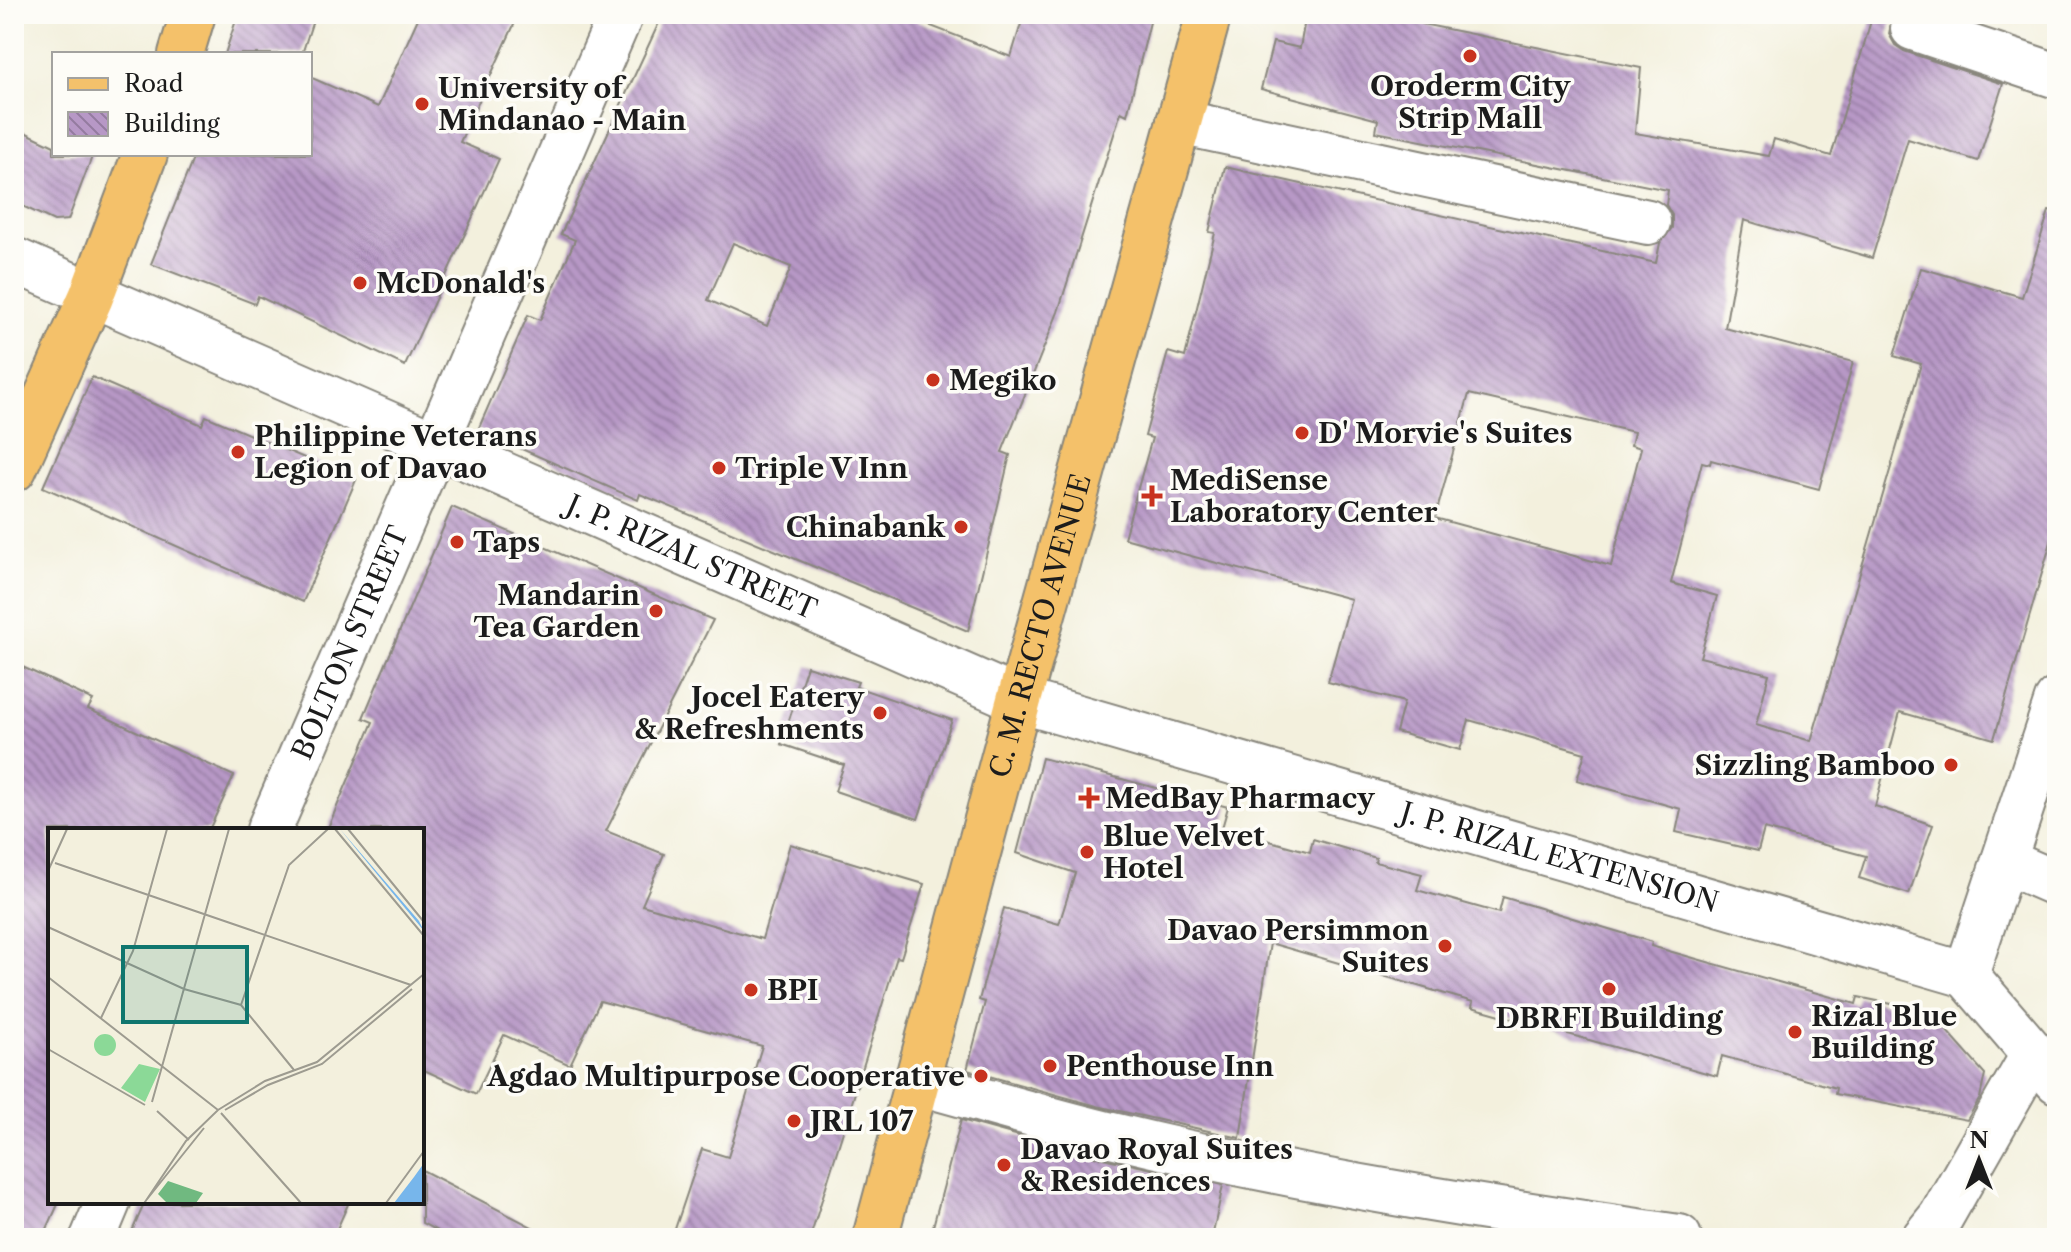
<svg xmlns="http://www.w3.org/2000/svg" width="2071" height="1252" font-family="'Libre Caslon Text',serif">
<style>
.building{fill:url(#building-back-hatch);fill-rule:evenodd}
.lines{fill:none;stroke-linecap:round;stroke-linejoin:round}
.minor-casing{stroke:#88867c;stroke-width:48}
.major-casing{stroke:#88867c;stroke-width:48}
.minor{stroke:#fff;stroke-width:44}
.major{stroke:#f4c16b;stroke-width:44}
.poi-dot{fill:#c8321e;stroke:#fdfcf7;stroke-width:3}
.labels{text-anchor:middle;stroke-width:7;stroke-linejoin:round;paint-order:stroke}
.poi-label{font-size:28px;font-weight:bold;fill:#1c1c1c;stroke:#fdfcf7;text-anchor:start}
.street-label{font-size:28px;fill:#1c1c1c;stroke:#fdfcf7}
.inset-road{fill:none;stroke:#9d9b90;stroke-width:2}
.view{fill:#0f766e;fill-opacity:0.15;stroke:#0f766e;stroke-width:4}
.inset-edge{fill:none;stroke:#1c1c1c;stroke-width:4}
</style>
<defs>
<pattern id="building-back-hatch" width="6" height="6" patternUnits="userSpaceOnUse" patternTransform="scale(2)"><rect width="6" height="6" fill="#b798c6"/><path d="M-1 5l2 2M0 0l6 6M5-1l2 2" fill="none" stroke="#947ba0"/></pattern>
</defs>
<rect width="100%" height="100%" fill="#fdfcf7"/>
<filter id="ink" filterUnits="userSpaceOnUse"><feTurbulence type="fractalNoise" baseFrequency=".0125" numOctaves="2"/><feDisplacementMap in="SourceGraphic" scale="16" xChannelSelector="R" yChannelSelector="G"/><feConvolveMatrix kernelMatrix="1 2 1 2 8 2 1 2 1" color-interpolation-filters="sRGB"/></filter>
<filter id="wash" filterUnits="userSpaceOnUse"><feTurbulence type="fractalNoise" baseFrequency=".006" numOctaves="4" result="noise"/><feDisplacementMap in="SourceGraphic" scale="32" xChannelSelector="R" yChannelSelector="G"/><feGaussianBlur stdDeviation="1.8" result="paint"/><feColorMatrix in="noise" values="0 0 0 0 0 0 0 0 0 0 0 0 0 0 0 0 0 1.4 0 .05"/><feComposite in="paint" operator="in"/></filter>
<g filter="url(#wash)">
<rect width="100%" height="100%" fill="#f3f0dd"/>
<g id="blocks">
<!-- building -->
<g class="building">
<polygon points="238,14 315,14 302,54 225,54"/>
<polygon points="420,14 519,14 460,142 499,159 405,366 258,296 255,304 151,264 195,154 310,154 310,77 378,107"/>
<path d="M663 14H900L1011 57 1024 14H1152L1127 115 1121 112 1058 312 1002 452 1010 455 968 631 640 494 638 500 478 430 528 315 540 320 575 240 561 234ZM733 243 791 267 767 326 708 300Z"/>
<path d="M1306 14H1424L1422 24 1641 68 1635 133 1769 156 1774 139 1831 156 1873 14H1893L1889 34 1895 45 1904 51 2003 84 1978 161 1908 139 1872 258 1744 220 1725 328 1853 362 1819 489 1711 460 1710 464 1702 462 1671 583 1717 596 1700 657 1769 674 1756 725 1811 741 1921 364 1894 356 1921 268 2022 297 2049 211 2057 212V521L1994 739 1900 712 1875 806 1933 825 1909 894 1859 878 1866 856 1764 829 1758 851 1676 832 1681 809 1577 780 1585 753 1469 720 1460 750 1396 732 1404 702 1328 682 1351 599 1124 538 1152 438 1145 436 1168 352 1185 357 1215 233 1209 232 1225 167 1656 263 1660 243 1672 228V215L1666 205 1668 190 1376 132 1378 120 1261 89 1273 42 1300 48ZM1469 394 1634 432 1631 445 1641 448 1611 566 1435 518Z"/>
<polygon points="14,127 54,146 54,154 93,154 68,220 54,221 14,202"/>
<polygon points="92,377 202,425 206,416 356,480 303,602 43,487"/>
<polygon points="452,507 713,620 606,831 664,854 642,905 762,939 790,844 924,884 901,958 897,957 810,1238 672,1238 702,1149 728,1157 762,1046 600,1001 570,1065 504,1035 476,1094 422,1069 422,830 327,830 373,722 363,718"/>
<polygon points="14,663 93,700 88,709 234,776 209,830 50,830 50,1202 59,1202 43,1238 14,1238"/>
<polygon points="807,666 858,682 856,687 952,720 918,819 835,791 844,765 781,744"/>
<polygon points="1042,758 1228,807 1222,828 1310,852 1313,839 1376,858 1375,862 1422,874 1417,890 1499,913 1503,897 1652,942 1651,946 1856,1004 1858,997 1930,1012 1985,1074 1980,1098 1967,1120 1835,1094 1836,1088 1722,1056 1717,1076 1472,1007 1473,1002 1270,943 1240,1138 1097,1106 967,1070 985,1002 979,1000 1004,908 1059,924 1075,873 1017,853"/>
<polygon points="961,1120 1085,1154 1223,1185 1212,1238 930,1238"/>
<polygon points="422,1170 553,1238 450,1238 422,1223"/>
<polygon points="145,1202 349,1202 333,1238 129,1238"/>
</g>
</g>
</g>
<g filter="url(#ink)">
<use href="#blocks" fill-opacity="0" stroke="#88867c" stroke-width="2"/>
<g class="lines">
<!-- minor casing -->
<g class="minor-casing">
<g id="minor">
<polyline points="1913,28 2057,76"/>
<polyline points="1179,122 1648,222"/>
<path id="s1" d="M14 260 1019 700 1966 975 2057 1081"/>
<path id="s2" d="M269 830 621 14"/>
<polyline points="2004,861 2057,884"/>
<polyline points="1966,975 2057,700"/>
<path d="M916 1082C983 1100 1049 1120 1116 1136 1302 1181 1491 1210 1679 1237"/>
<polyline points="93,1238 108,1202"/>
<polyline points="1924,1238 1941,1217 2033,1055"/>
</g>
</g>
<!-- major casing -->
<g class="major-casing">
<g id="major">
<polyline points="181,54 193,14"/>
<polyline points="14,469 91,297 145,154"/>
<path id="s3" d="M875 1238 1019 700 1209 14"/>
</g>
</g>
<!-- minor -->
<use href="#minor" class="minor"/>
<!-- major -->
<use href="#major" class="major"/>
</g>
</g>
<!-- markers -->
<g class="poi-dot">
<circle cx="1470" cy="56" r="8"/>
<circle cx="422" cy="104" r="8"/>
<circle cx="360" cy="283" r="8"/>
<circle cx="933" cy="380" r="8"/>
<circle cx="1302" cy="433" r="8"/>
<circle cx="238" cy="452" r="8"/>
<circle cx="719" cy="468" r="8"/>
<path d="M1148 484h8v8h8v8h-8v8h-8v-8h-8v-8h8z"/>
<circle cx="961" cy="527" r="8"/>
<circle cx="457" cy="542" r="8"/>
<circle cx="656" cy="611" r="8"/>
<circle cx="880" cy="713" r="8"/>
<circle cx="1951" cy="765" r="8"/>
<path d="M1085 786h8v8h8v8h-8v8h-8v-8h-8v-8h8z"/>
<circle cx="1087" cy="852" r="8"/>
<circle cx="1445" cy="946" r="8"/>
<circle cx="1609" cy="989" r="8"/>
<circle cx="751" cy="990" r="8"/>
<circle cx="1795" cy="1032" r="8"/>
<circle cx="1050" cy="1066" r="8"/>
<circle cx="981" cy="1076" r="8"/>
<circle cx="794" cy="1121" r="8"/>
<circle cx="1004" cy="1165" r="8"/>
</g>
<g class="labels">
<!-- poi labels -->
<g class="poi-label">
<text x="1470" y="96" text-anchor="middle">Oroderm City<tspan x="1470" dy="32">Strip Mall</tspan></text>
<text x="438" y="98">University of<tspan x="438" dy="32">Mindanao - Main</tspan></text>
<text x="376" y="293">McDonald's</text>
<text x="949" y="390">Megiko</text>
<text x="1318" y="443">D' Morvie's Suites</text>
<text x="254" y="446">Philippine Veterans<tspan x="254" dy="32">Legion of Davao</tspan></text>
<text x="735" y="478">Triple V Inn</text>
<text x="1170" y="490">MediSense<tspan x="1170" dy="32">Laboratory Center</tspan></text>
<text x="945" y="537" text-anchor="end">Chinabank</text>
<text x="473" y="552">Taps</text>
<text x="640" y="605" text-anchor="end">Mandarin<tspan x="640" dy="32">Tea Garden</tspan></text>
<text x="864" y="707" text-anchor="end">Jocel Eatery<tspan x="864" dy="32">&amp; Refreshments</tspan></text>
<text x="1935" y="775" text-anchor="end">Sizzling Bamboo</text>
<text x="1105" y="808">MedBay Pharmacy</text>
<text x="1103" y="846">Blue Velvet<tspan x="1103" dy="32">Hotel</tspan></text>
<text x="1429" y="940" text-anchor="end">Davao Persimmon<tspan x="1429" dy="32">Suites</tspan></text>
<text x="767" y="1000">BPI</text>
<text x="1811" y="1026">Rizal Blue<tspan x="1811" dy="32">Building</tspan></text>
<text x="1609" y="1028" text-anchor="middle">DBRFI Building</text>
<text x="1066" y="1076">Penthouse Inn</text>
<text x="965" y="1086" text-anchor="end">Agdao Multipurpose Cooperative</text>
<text x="810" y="1131">JRL 107</text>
<text x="1020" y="1159">Davao Royal Suites<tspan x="1020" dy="32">&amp; Residences</tspan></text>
</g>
<!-- street labels -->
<g class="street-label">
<text dy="10" stroke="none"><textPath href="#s1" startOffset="740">J. P. RIZAL STREET</textPath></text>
<text dy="10" stroke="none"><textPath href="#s3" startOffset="634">C. M. RECTO AVENUE</textPath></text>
<text dy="10" stroke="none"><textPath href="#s2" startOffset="204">BOLTON STREET</textPath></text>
<text dy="10" stroke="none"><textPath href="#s1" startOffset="1660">J. P. RIZAL EXTENSION</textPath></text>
</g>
</g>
<!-- overview -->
<g transform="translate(48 828)">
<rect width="376" height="376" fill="#f3f0dd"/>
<path d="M46 217a11 11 0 1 1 22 0a11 11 0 1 1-22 0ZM91 236 112 241 97 274 73 260Z" fill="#8bd997"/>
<path d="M120 353 155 365 148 375H119L110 366Z" fill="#70b980"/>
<path d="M292 1 371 93 376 103 309 22ZM376 335V375H346L366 349Z" fill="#77b6eb"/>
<path class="inset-road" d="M287 1 376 108M300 1 376 94M7 35 363 157M0 43 19 1M0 99 136 161 193 177 246 242M0 149 170 282M193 177 241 37 280 1M53 190 85 123 119 1M0 221 97 277M104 274 181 1M177 282 220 257 274 236 364 161M109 283 141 312M173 285 253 375M97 374 138 313 170 282 217 253 269 234 376 146M96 375 156 300M338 375 376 323"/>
<path class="view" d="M75 119H199V194H75Z"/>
<rect width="376" height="376" class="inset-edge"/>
</g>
<!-- margin -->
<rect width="2071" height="1252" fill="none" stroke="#fdfcf7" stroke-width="48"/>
<!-- legend -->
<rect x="52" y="52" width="260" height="104" fill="#fdfcf7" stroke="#a3a29f" stroke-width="2"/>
<rect x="68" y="78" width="40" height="12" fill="#f4c16b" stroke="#a3a29f" stroke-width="2"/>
<text x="124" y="92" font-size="24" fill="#1c1c1c">Road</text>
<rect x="68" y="112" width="40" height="24" fill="url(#building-back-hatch)" stroke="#a3a29f" stroke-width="2"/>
<text x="124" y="132" font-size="24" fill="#1c1c1c">Building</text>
<!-- north arrow -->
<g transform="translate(1979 1160)" stroke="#fdfcf7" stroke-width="6" paint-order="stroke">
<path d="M0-6L14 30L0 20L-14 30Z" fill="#1c1c1c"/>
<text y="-12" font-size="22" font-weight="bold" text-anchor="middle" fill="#1c1c1c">N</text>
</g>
</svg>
